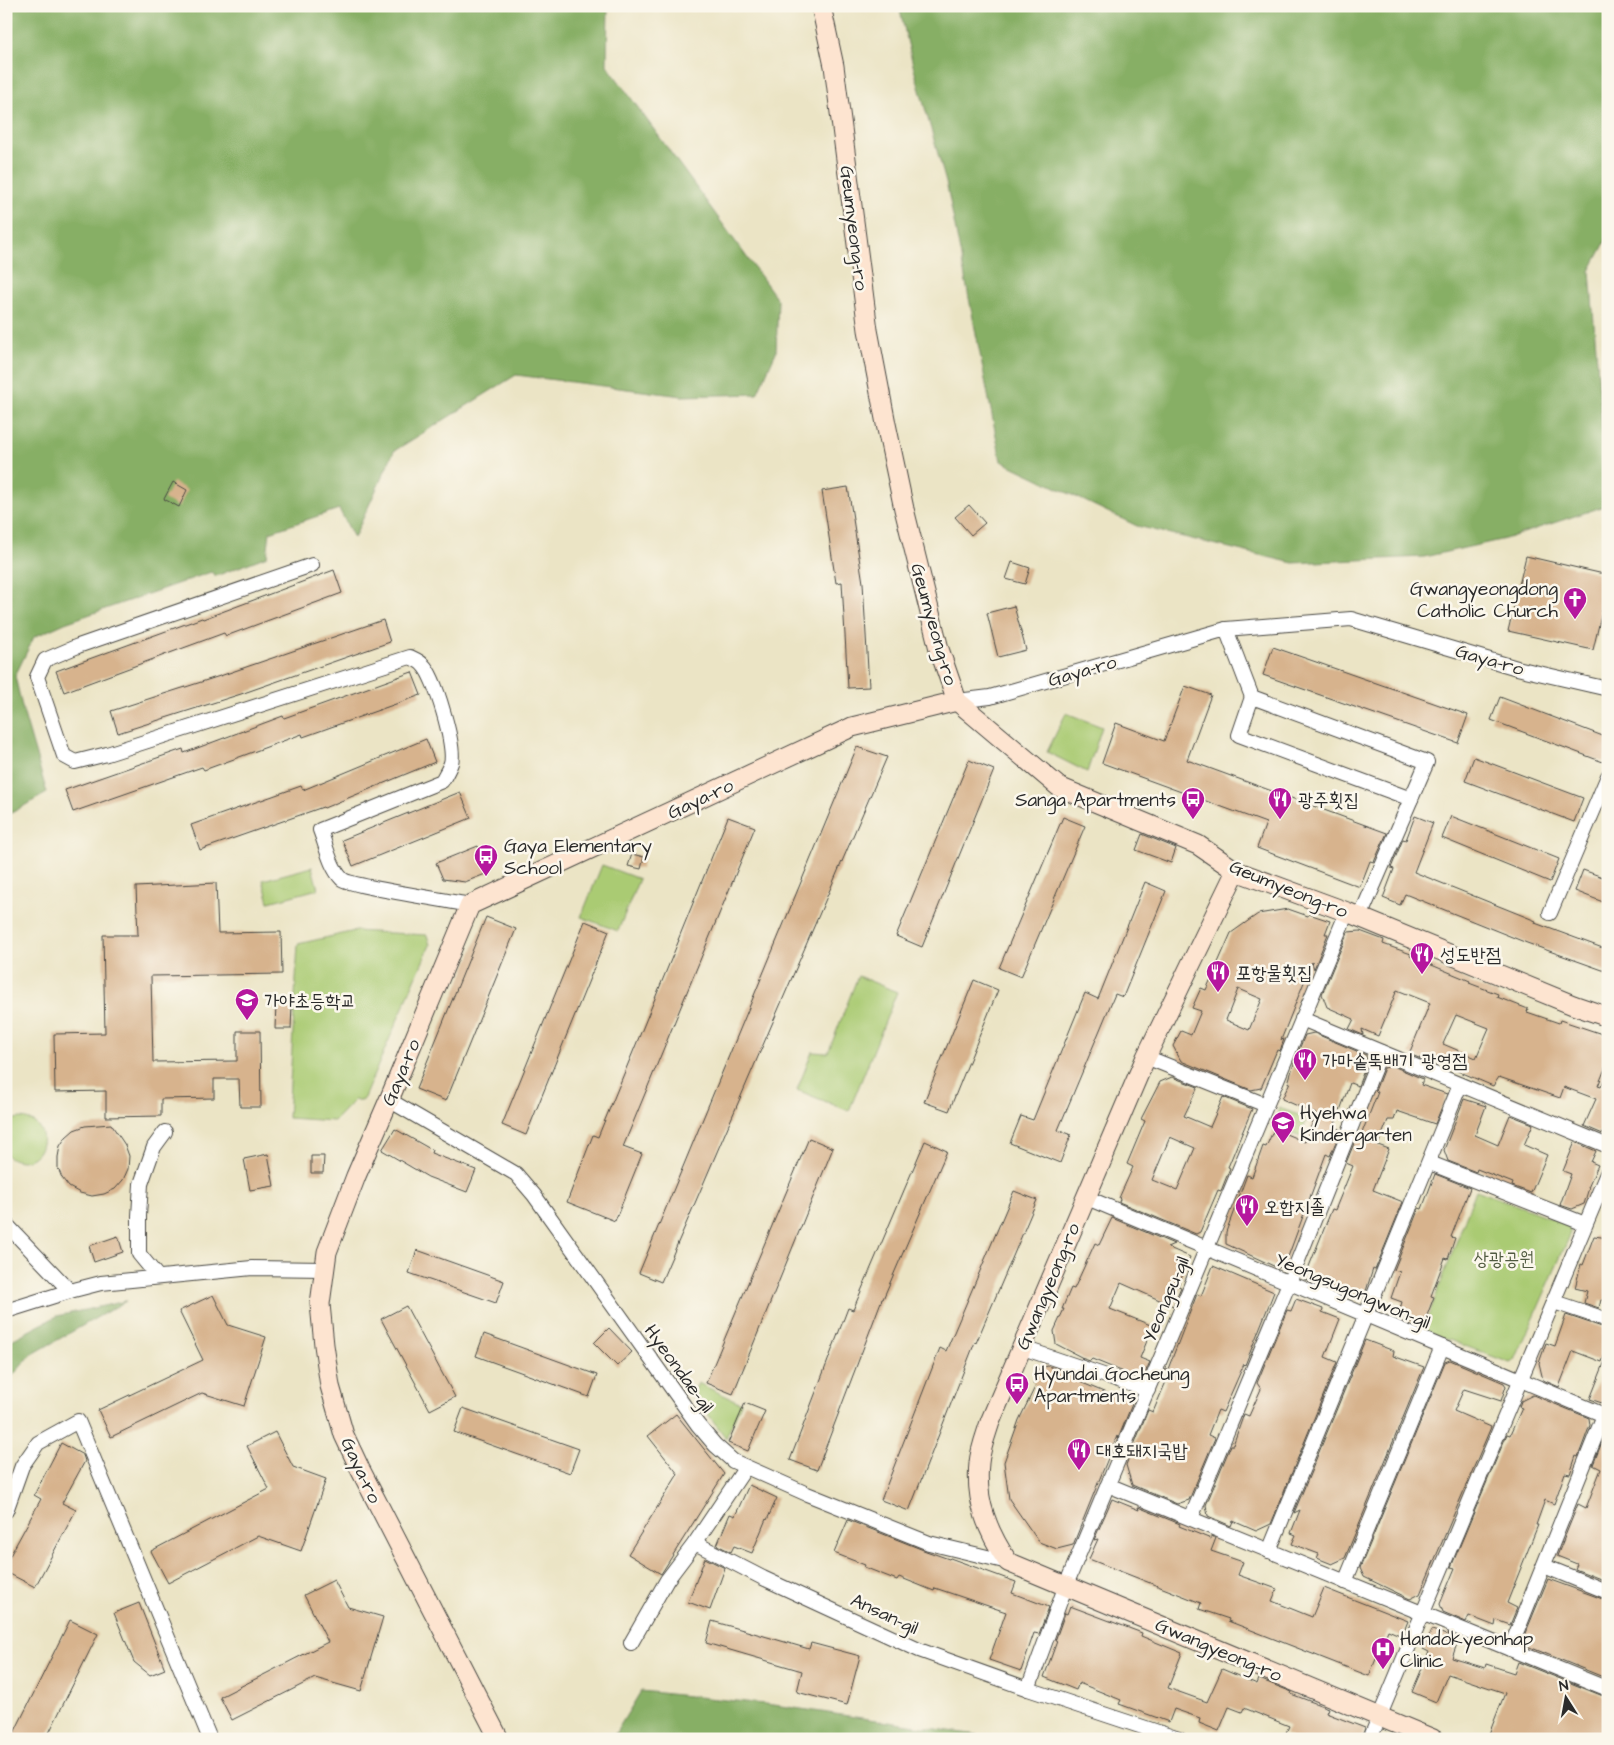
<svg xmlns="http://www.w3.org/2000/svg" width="1614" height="1745" font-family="'Architects Daughter','Poor Story',sans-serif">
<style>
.green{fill:#aacb73;stroke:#6a7b4f}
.forest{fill:#87af65;stroke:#596d48}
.building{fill:#d7b38d;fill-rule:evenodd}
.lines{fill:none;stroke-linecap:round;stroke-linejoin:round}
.street-casing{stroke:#484742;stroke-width:16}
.secondary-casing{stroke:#484742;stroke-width:21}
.street{stroke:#fff;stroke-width:14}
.secondary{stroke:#fde4d0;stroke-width:19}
.labels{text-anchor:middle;stroke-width:5;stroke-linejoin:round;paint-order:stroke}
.street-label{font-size:19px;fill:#2b2b2b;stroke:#fbf7ec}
.poi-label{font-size:19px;fill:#2b2b2b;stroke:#fbf7ec;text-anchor:start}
.park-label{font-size:19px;fill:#515b41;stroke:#fbf7ec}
</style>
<rect width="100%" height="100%" fill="#fbf7ec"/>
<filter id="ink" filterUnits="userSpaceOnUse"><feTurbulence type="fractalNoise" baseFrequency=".02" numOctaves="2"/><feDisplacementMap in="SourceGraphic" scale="10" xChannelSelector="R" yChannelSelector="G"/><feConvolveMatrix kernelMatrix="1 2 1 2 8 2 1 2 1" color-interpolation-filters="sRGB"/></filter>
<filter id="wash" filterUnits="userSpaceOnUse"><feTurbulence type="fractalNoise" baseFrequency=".0096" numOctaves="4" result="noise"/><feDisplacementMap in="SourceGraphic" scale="20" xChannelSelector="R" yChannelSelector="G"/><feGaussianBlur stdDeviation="1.12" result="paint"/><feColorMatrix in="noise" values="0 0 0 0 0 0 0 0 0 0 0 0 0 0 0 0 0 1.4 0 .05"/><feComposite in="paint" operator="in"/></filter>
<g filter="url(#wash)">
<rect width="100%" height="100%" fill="#ebe4c5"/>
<!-- green -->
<g class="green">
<polygon points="1066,713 1102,727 1087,772 1047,752"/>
<polygon points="602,865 639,879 618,931 581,917"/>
<polygon points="312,867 318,889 269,902 263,880"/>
<polygon points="355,931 427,935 430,945 363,1100 354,1100 334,1121 288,1118 298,944"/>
<polygon points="858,976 897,992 849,1111 797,1090 812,1052 828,1053"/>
<polygon points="1279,1108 1307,1118 1301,1137 1272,1127"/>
<path d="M21 1118C61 1123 39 1179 6 1155V1125L14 1119Z"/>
<polygon points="1476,1190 1570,1225 1571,1233 1515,1360 1510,1363 1423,1330"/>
<polygon points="698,1383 741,1403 726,1438 693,1394"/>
</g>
<!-- forest -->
<g class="forest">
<polygon points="6,6 608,6 607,65 778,300 776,352 757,394 682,396 516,375 394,451 354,538 339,509 270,532 267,556 216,576 211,572 65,623 34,637 15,676 23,711 47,793 6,816"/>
<polygon points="899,6 1608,6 1608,237 1590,271 1608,505 1505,539 1424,557 1293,563 1137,526 1001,461 947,186 914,69"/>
<polygon points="126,1301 31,1355 6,1383 6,1343 57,1316"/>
<polygon points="641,1691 774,1705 1004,1739 612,1739"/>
</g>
<g id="blocks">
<!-- building -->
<g class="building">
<polygon points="173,482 187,490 179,507 164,499"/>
<polygon points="848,487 863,583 869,687 848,688 842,582 836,583 822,491"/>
<polygon points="969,505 985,523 971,535 955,517"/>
<polygon points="1526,556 1608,575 1608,586 1593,650 1508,631"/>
<polygon points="1012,562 1030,568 1025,584 1006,579"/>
<polygon points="334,570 342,593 226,636 224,633 64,692 56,671 202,618 203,619"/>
<polygon points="1014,606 1026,650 998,657 987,613"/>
<polygon points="383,620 390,642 241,694 118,733 111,711 223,675"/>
<polygon points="1273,647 1468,715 1458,743 1263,675"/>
<polygon points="412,672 421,695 303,737 302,734 204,770 202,767 73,812 65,790 183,749 184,753 283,716 284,718"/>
<polygon points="1185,686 1211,695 1187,760 1387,833 1374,862 1370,861 1360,887 1257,848 1266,823 1102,763 1116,723 1164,741"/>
<polygon points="1500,697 1608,738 1608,749 1603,762 1491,720"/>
<polygon points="426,739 435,762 324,808 323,807 200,850 191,825 301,786 303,790"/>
<polygon points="857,747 887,757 661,1282 639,1273"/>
<polygon points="1474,757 1583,798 1574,822 1465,781"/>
<polygon points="969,760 994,770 922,947 896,936"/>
<polygon points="460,792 471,818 353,866 342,840"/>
<polygon points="1415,816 1433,823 1414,872 1536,921 1535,923 1608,950 1608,972 1527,943 1405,894 1400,905 1383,898 1394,869 1391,868 1403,839 1406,840"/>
<polygon points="1451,816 1559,859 1550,882 1442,838"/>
<polygon points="728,817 755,827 623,1147 642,1154 615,1221 567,1202 593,1135 598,1137 679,940 678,940"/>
<polygon points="1063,817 1085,826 1021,977 999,968"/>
<polygon points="1142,834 1176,848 1171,863 1136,850"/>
<polygon points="478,846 488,873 465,882 443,879 436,863"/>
<polygon points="632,854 644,857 641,869 628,866"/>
<polygon points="1583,870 1608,879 1608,904 1575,891"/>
<polygon points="1145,882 1166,891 1123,997 1115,994 1058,1130 1071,1135 1060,1163 1010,1143 1021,1116 1033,1120 1085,993 1098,999"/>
<polygon points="216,883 218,933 281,932 282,974 151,976 153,1062 237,1061 237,1031 260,1031 261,1107 240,1107 239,1079 214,1079 214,1098 161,1099 161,1116 106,1117 106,1091 55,1092 54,1034 105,1033 103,935 138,935 136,887"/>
<path d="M1288 909 1308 916 1309 914 1330 921 1325 934H1328L1314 969 1312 962 1281 1040 1284 1039 1280 1051 1277 1050 1261 1088 1251 1090 1181 1061 1173 1046 1181 1031 1191 1035 1201 1011 1192 1008 1201 988 1206 990 1231 933 1258 914ZM1238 989 1262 999 1249 1030 1226 1020Z"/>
<polygon points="486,917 516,929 446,1101 416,1089"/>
<polygon points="585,921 609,931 526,1135 502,1125"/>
<path d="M1360 931 1384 940 1383 944 1411 954 1410 956 1470 981 1469 983 1498 994 1497 997 1528 1009 1527 1012 1559 1023 1560 1020 1608 1036V1061L1598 1086 1601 1087 1608 1071V1134L1604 1132 1603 1134 1584 1126 1596 1099 1564 1087 1560 1098 1499 1077 1493 1086 1430 1059 1429 1062 1409 1054 1430 1003 1397 990 1378 1036 1362 1029 1363 1035 1349 1029 1354 1019 1327 1007 1322 994 1348 932ZM1456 1015 1489 1028 1476 1058 1443 1044Z"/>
<polygon points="974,980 998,990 949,1111 924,1102"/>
<polygon points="276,1003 292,1004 291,1029 275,1029"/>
<polygon points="1314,1033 1366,1055 1367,1063 1358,1086 1350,1083 1334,1127 1341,1130 1330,1156 1326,1154 1285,1265 1278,1268 1226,1244 1226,1232 1247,1175 1252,1177 1263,1146 1266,1147 1274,1129 1305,1142 1316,1114 1282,1099 1290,1082 1288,1083 1296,1057 1305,1035"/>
<polygon points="1393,1066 1423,1079 1421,1085 1447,1094 1435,1124 1397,1111 1394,1120 1388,1120 1378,1145 1389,1149 1373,1190 1403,1202 1375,1270 1373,1269 1365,1294 1360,1298 1332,1289 1331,1291 1304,1279 1332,1209 1335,1210 1353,1166 1346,1163 1357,1136 1360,1138 1378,1092 1375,1091 1384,1068"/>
<path d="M1172 1077 1198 1087 1184 1116 1210 1127 1223 1097 1252 1109 1228 1167 1230 1168 1221 1191 1218 1190 1200 1232 1196 1234 1119 1202 1120 1199 1119 1198 1133 1167 1127 1164 1145 1121 1141 1119 1160 1082ZM1170 1137 1195 1148 1177 1190 1152 1180Z"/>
<polygon points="1464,1099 1486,1106 1475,1135 1498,1145 1510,1115 1533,1124 1524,1145 1547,1155 1531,1193 1512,1186 1513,1183 1477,1169 1476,1172 1448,1161 1444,1150"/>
<polygon points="111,1124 125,1145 129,1156 128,1169 123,1180 115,1189 104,1194 92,1196 80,1193 69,1187 62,1178 58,1168 58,1157 60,1146 66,1137 74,1130 85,1126"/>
<polygon points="395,1129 432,1150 431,1153 476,1170 467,1192 428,1177 382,1150"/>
<polygon points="809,1138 833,1148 733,1394 706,1383"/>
<polygon points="925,1141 947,1151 883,1299 882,1299 817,1470 790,1460 848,1308 853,1310"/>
<polygon points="1575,1142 1596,1151 1591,1162 1598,1165 1588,1188 1589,1188 1584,1204 1572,1209 1560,1205 1571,1174 1563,1171"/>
<polygon points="268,1154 274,1186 250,1190 244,1159"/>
<polygon points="311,1156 324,1156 323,1173 311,1173"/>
<polygon points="1435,1174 1470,1188 1451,1237 1455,1238 1448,1259 1445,1258 1431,1296 1434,1297 1423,1326 1407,1320 1409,1313 1400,1309 1402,1302 1391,1298 1400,1272 1394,1270 1419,1208 1422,1209"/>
<polygon points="1014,1191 1037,1200 976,1343 975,1342 909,1511 881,1500 940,1348 946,1351"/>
<polygon points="1112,1218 1174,1244 1167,1247 1190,1257 1178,1286 1181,1287 1173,1306 1121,1283 1110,1309 1153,1326 1140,1358 1150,1362 1145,1373 1131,1375 1092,1359 1090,1361 1081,1358 1083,1358 1056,1344 1054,1331 1064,1309 1062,1309 1071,1288 1074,1289 1095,1243 1099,1245"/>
<polygon points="118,1236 123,1252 94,1262 89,1246"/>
<polygon points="1594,1236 1608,1238 1608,1301 1601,1300 1599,1308 1584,1303 1587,1291 1575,1288 1581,1264 1583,1265"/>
<polygon points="417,1250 504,1281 496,1303 409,1273"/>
<polygon points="1213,1266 1274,1292 1245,1365 1244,1364 1223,1412 1218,1410 1208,1435 1215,1438 1189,1500 1177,1504 1132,1485 1126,1465 1148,1410 1153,1412 1171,1370 1165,1371 1166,1369 1168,1369 1197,1294 1201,1296"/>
<polygon points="213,1295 228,1325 266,1337 244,1406 202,1393 111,1437 98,1410 203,1360 179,1311"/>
<polygon points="1296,1299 1323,1309 1322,1312 1340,1319 1325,1357 1337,1362 1271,1524 1256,1531 1233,1521 1231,1526 1208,1516 1206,1505 1231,1445 1233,1445 1244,1414 1249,1416 1261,1389 1257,1383 1287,1310 1291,1311"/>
<polygon points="406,1306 455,1397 430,1410 381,1319"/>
<polygon points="1566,1315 1608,1329 1608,1346 1602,1362 1573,1351 1559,1387 1543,1380 1539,1363 1546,1343 1555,1346"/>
<polygon points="609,1328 632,1352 617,1366 594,1343"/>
<polygon points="484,1334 597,1375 589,1397 476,1356"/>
<polygon points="1365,1340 1394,1351 1393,1356 1424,1367 1345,1558 1332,1564 1317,1558 1319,1554 1292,1544 1296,1535 1291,1533 1300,1510 1294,1513"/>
<polygon points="1607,1356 1608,1356 1608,1405 1590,1399"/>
<polygon points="1450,1360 1504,1383 1506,1386 1501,1401 1464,1389 1454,1411 1491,1427 1420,1594 1410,1599 1364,1577 1360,1568 1445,1362"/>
<polygon points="1048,1366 1083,1377 1080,1382 1111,1395 1112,1393 1131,1400 1130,1403 1132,1404 1118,1439 1117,1436 1073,1545 1057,1549 1039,1542 1009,1499 1004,1462 1019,1420 1036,1385 1033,1384 1039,1368"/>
<polygon points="1533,1395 1589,1418 1590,1425 1578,1457 1576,1456 1570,1474 1565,1473 1554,1504 1545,1500 1536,1525 1538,1525 1507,1603 1517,1608 1510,1625 1496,1620 1495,1626 1469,1616 1466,1622 1443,1612 1440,1604 1455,1568 1451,1567 1507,1434 1510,1435 1522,1408 1519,1407 1521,1401"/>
<polygon points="745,1403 765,1411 748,1451 728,1443"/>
<polygon points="463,1408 579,1449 570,1473 454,1432"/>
<polygon points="676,1414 724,1474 661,1574 628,1554 678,1474 648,1436"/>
<polygon points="275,1432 293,1467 326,1479 301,1551 258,1536 168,1583 151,1551 269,1489 247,1446"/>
<polygon points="1602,1442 1608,1445 1608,1582 1575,1569 1577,1564 1557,1556 1578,1504 1586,1508 1601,1469 1593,1465"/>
<polygon points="61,1443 83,1455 85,1461 62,1503 76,1510 35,1587 6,1572 6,1563 41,1499 34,1495"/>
<polygon points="749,1485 777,1498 767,1520 766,1519 752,1553 734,1546 731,1552 717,1545 730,1514 735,1516"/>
<polygon points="1112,1499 1139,1510 1138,1507 1180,1524 1179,1526 1211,1539 1211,1536 1216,1538 1211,1551 1243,1562 1238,1575 1277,1589 1272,1601 1312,1617 1324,1588 1408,1621 1402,1636 1388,1630 1369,1676 1228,1621 1229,1619 1199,1609 1201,1603 1089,1559 1098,1539 1094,1540"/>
<polygon points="848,1520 926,1551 949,1559 950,1558 1016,1582 1012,1593 1049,1607 1039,1634 1034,1633 1021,1671 989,1660 1006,1612 935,1588 934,1591 899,1577 897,1580 864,1567 865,1565 834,1553"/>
<polygon points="705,1558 725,1568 710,1610 688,1602"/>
<polygon points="1548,1579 1608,1601 1608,1679 1527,1646 1523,1639"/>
<polygon points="334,1580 348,1607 383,1617 361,1691 315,1678 232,1720 220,1697 328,1642 304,1595"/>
<polygon points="139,1603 165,1669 150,1675 134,1662 114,1613"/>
<polygon points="1070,1606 1142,1633 1141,1636 1182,1653 1168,1688 1207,1702 1222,1669 1257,1684 1259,1679 1292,1692 1291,1694 1328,1708 1326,1713 1365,1728 1361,1739 1295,1739 1285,1735 1289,1726 1244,1708 1242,1712 1229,1707 1219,1731 1199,1723 1200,1718 1174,1709 1169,1722 1119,1704 1121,1700 1079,1683 1076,1690 1044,1677 1057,1641 1055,1641 1065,1613 1067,1614"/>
<polygon points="70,1620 98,1634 46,1739 11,1739"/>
<polygon points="712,1621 809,1649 811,1643 860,1656 847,1705 797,1692 802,1671 706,1643"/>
<polygon points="1432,1630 1449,1636 1448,1633 1459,1638 1452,1658 1485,1668 1486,1664 1514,1673 1518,1662 1608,1698 1608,1739 1502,1739 1489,1734 1505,1693 1448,1674 1436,1702 1412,1692 1429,1652 1423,1649"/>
</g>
</g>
</g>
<g filter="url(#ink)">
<use href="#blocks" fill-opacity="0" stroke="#484742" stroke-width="1"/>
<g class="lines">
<!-- street casing -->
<g class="street-casing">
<g id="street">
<path d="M312 565 78 646 45 660 37 677 64 756 75 762 107 754 410 657C414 659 420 661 423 665 435 676 456 747 451 763 449 769 445 775 442 781L320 830C326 845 330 867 342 879 350 886 451 901 470 905"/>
<polyline points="1226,629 1252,697 1427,762 1360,917"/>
<polyline points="1252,697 1239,735 1411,799"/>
<polyline points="957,701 990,697 1226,629 1351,619 1517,668 1608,689"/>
<polyline points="1550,913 1608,776"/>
<polyline points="1302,1019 1608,1146"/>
<polyline points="1146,1057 1266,1105"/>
<polyline points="389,1100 516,1174 534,1195 698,1425 715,1445 733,1461 807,1494 929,1543 1008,1562"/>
<polyline points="1430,1163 1585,1224"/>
<polyline points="1085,1197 1604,1415 1608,1415"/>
<polyline points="6,1224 70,1291"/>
<polyline points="158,1277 139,1254 139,1216 141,1184 154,1147 165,1132"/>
<polyline points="1554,1302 1608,1320"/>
<polyline points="6,1311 70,1291 101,1283 252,1268 325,1269"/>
<polyline points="1020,1347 1148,1390"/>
<polyline points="1108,1485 1608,1689"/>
<polyline points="6,1511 22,1466 38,1443 78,1421 210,1739"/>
<polyline points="1191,1518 1289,1283 1381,1052"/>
<polyline points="695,1543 746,1467"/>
<polyline points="1269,1551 1460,1085"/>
<polyline points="1544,1566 1608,1592"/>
<polyline points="1345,1582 1442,1347"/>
<polyline points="631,1643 667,1580 695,1543 763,1578 919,1650 1028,1689 1179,1739"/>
<polyline points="1510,1649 1604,1415"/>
<polyline points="1028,1689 1066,1585 1347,912"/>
<polyline points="1370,1739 1608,1171"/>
</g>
</g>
<!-- secondary casing -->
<g class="secondary-casing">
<g id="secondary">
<polyline points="821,6 834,66 868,330 886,424 904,509 939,649 957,701 1059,787 1198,845 1236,871 1347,912 1573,1005 1608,1017"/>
<path d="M1236 871 1146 1057 990 1422C986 1435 980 1450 979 1463 975 1501 988 1532 1008 1562L1433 1739"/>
<polyline points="499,1739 360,1469 344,1435 330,1386 324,1345 320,1304 327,1252 356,1176 389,1100 470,905 852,727 957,701"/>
</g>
</g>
<!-- street -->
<use href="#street" class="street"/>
<!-- secondary -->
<use href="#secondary" class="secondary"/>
</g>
</g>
<!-- icons -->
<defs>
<g id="church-pin" transform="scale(1.25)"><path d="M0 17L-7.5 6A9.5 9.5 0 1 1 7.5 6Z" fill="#b5179e" stroke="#fbf7ec"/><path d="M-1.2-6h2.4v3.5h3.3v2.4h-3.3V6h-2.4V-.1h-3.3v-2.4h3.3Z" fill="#fff"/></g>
<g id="bus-pin" transform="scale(1.25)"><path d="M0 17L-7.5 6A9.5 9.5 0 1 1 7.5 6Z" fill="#b5179e" stroke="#fbf7ec"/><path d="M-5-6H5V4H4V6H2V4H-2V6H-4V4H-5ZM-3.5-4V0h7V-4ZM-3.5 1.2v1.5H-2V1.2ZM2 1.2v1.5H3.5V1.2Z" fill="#fff"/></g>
<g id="restaurant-pin" transform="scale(1.25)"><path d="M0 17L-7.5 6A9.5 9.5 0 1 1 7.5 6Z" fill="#b5179e" stroke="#fbf7ec"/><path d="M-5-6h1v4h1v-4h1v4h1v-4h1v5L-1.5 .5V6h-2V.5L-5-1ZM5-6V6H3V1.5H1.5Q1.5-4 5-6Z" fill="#fff"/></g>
<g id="school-pin" transform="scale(1.25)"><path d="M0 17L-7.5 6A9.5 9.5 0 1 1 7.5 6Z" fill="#b5179e" stroke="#fbf7ec"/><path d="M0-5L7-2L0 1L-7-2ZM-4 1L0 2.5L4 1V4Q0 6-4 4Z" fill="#fff"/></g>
<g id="hospital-pin" transform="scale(1.25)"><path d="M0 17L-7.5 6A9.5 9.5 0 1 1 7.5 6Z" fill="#b5179e" stroke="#fbf7ec"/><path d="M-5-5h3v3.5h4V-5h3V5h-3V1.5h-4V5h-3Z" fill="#fff"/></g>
</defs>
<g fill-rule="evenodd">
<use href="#church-pin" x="1575" y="599"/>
<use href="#bus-pin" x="1193" y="799"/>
<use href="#restaurant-pin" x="1280" y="799"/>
<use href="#bus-pin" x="486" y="856"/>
<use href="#restaurant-pin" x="1422" y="954"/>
<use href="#restaurant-pin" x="1218" y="972"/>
<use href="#school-pin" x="247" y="1000"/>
<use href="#restaurant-pin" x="1305" y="1060"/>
<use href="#school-pin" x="1283" y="1123"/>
<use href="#restaurant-pin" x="1247" y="1206"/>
<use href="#bus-pin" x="1017" y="1384"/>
<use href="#restaurant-pin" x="1079" y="1450"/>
<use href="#hospital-pin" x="1383" y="1649"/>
</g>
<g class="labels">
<!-- street labels -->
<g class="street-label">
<text transform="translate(855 228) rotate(83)" y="7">Geumyeong-ro</text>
<text transform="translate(935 624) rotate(74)" y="7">Geumyeong-ro</text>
<text transform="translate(1490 659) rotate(16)" y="7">Gaya-ro</text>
<text transform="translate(1082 670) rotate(-16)" y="7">Gaya-ro</text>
<text transform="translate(700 798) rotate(-25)" y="7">Gaya-ro</text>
<text transform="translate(1289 888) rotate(22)" y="7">Geumyeong-ro</text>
<text transform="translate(400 1072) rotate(-67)" y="7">Gaya-ro</text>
<text transform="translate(1047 1286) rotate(-67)" y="7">Gwangyeong-ro</text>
<text transform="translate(1353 1290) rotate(23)" y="7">Yeongsugongwon-gil</text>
<text transform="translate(1165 1299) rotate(-67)" y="7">Yeongsu-gil</text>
<text transform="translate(680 1368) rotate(54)" y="7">Hyeondae-gil</text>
<text transform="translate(362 1470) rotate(65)" y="7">Gaya-ro</text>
<text transform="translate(885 1613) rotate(25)" y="7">Ansan-gil</text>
<text transform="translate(1219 1649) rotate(23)" y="7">Gwangyeong-ro</text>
</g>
<!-- poi labels -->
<g class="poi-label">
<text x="1558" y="595" text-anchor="end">Gwangyeongdong<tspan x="1558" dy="22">Catholic Church</tspan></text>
<text x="1176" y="806" text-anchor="end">Sanga Apartments</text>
<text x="1298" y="806">광주횟집</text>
<text x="504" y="852">Gaya Elementary<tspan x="504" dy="22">School</tspan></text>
<text x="1440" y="961">성도반점</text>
<text x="1236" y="979">포항물횟집</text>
<text x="264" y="1007">가야초등학교</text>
<text x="1322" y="1067">가마솥뚝배기 광영점</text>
<text x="1300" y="1119">Hyehwa<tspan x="1300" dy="22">Kindergarten</tspan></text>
<text x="1264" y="1213">오합지졸</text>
<text x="1034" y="1380">Hyundai Gocheung<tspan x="1034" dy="22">Apartments</tspan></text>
<text x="1096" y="1457">대호돼지국밥</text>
<text x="1400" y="1645">Handokyeonhap<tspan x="1400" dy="22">Clinic</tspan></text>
</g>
<!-- park labels -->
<g class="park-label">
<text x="1504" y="1265">상광공원</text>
</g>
</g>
<!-- margin -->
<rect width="1614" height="1745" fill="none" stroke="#fbf7ec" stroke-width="25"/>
<!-- north arrow -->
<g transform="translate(1566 1698) rotate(349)" stroke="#fbf7ec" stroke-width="4" paint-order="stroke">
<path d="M0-4L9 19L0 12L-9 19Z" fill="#2b2b2b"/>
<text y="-8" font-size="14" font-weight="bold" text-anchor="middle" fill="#2b2b2b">N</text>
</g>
</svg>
